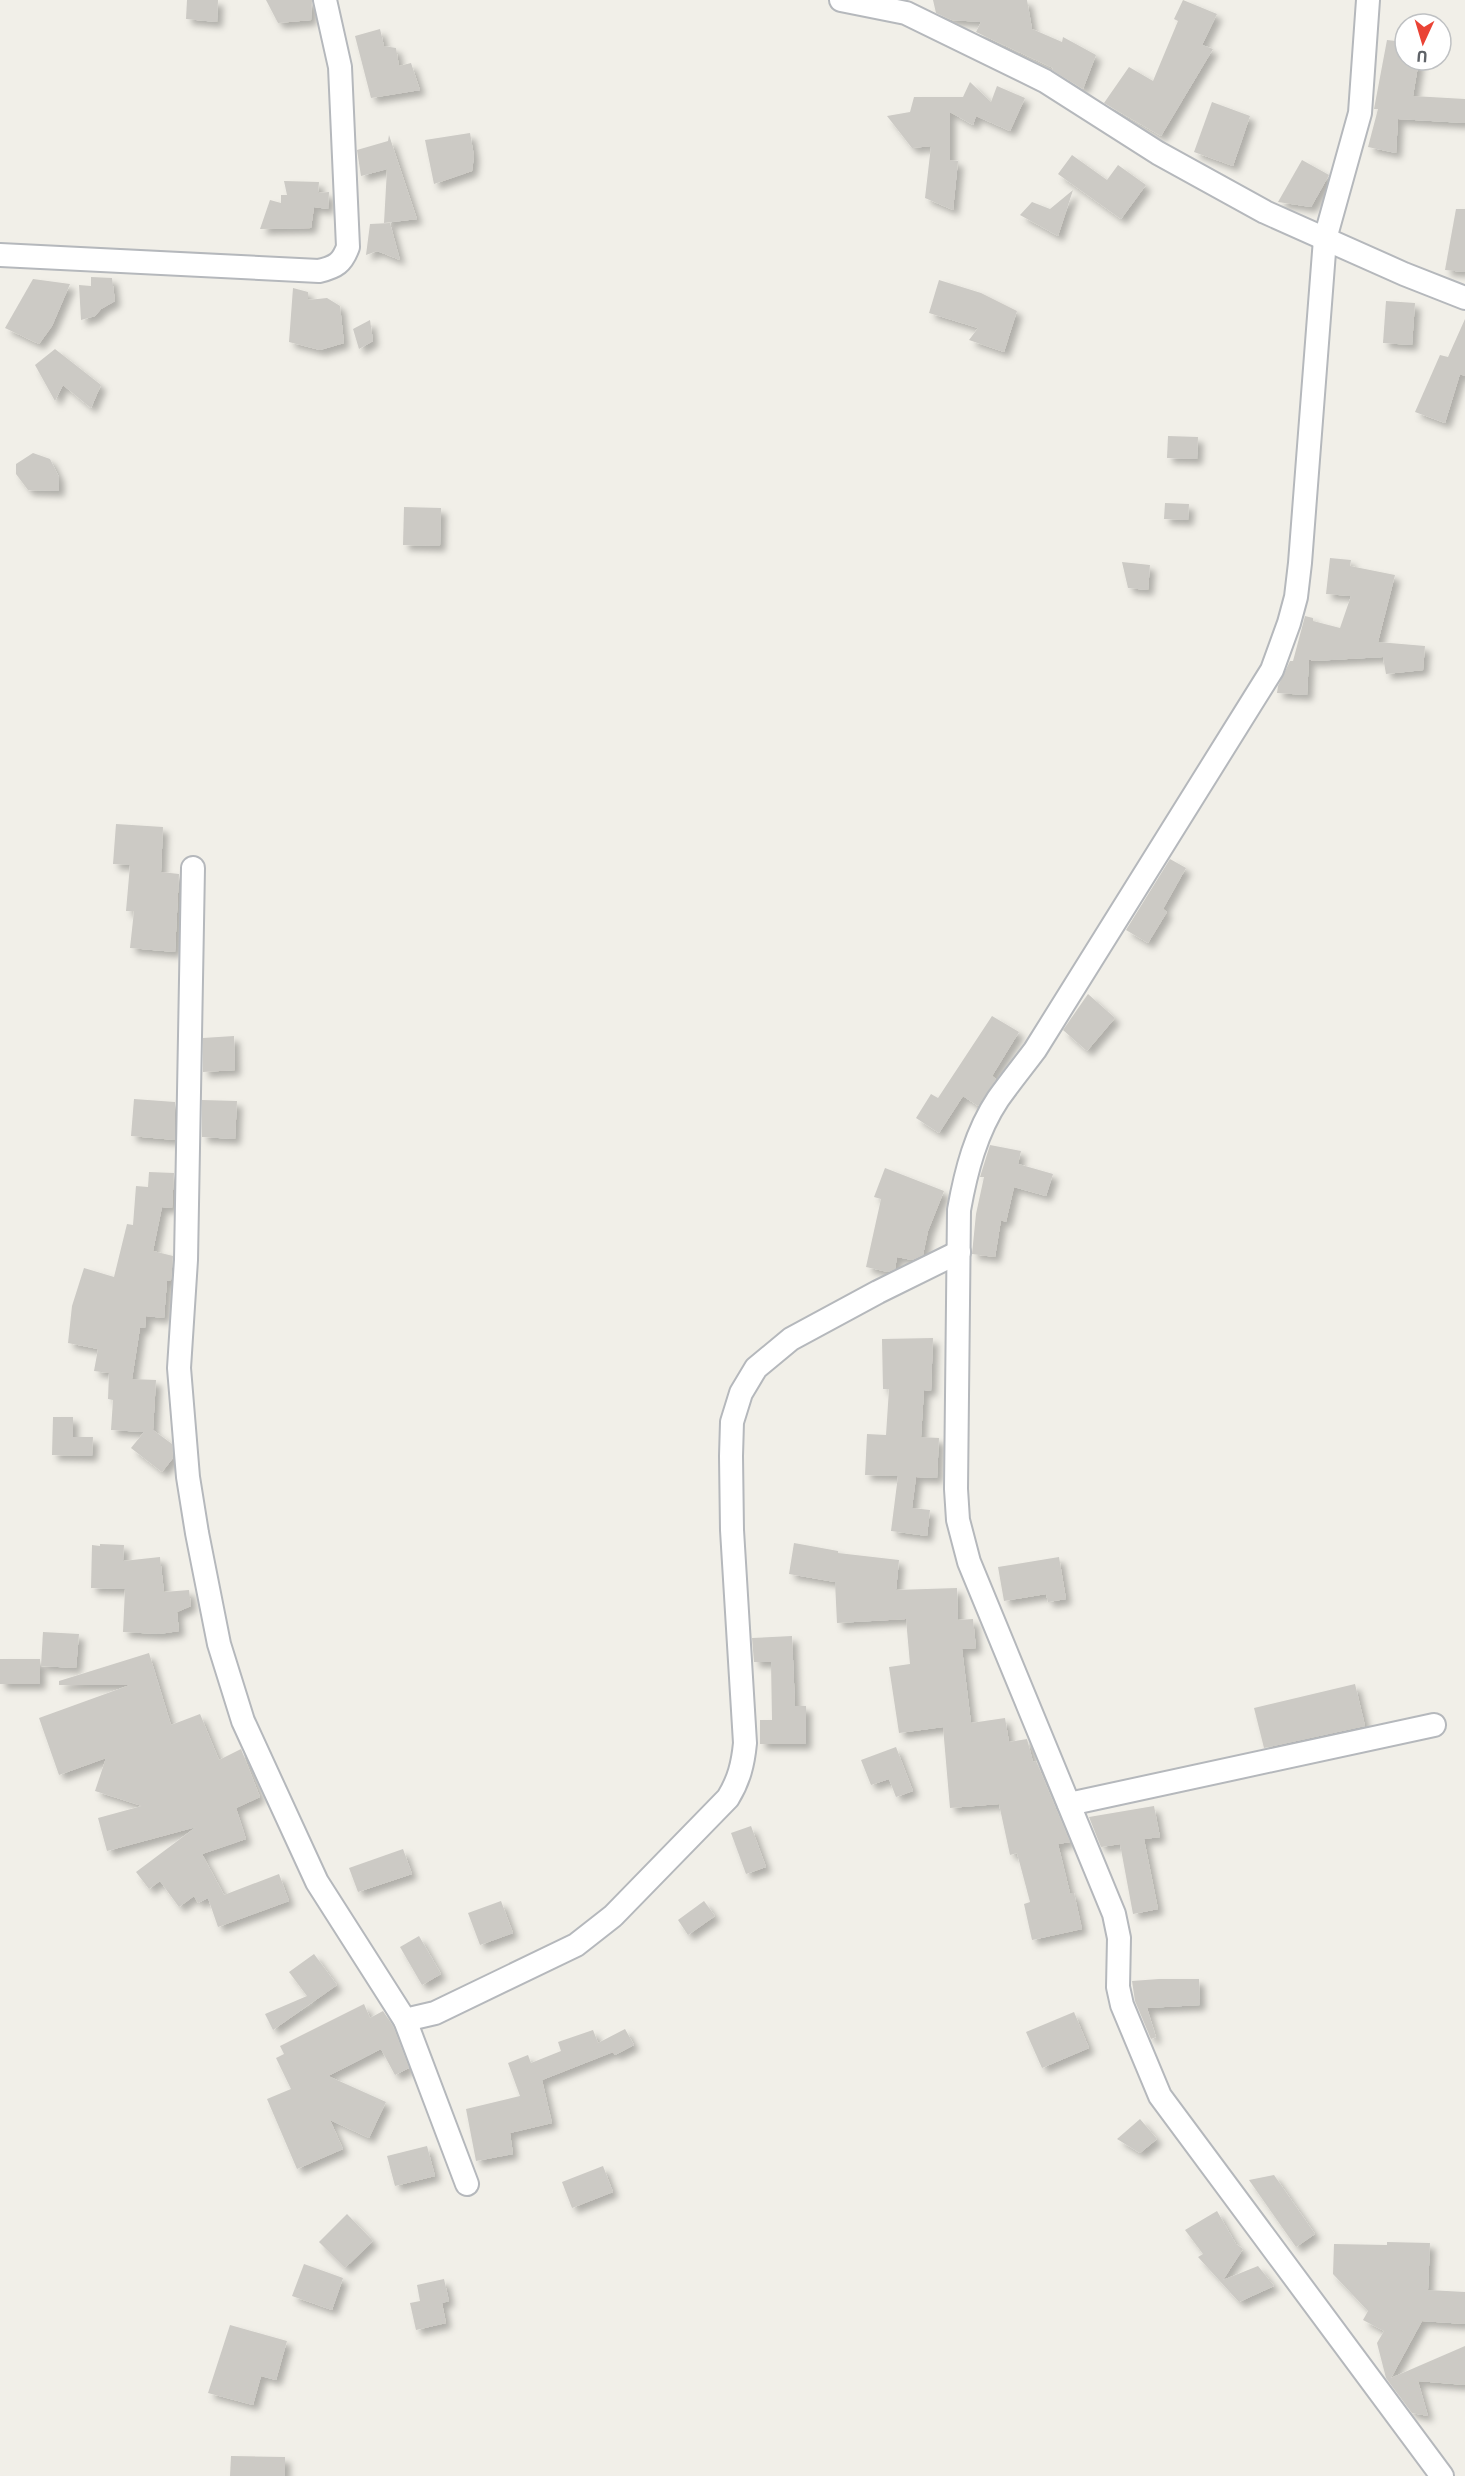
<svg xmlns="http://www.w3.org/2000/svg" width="1465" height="2476" font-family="'IBM Plex Sans',sans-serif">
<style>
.building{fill:#cccac5;filter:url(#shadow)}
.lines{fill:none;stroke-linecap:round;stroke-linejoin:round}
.street-casing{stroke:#b5b8bc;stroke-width:26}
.street{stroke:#fff;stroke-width:22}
</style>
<defs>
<filter id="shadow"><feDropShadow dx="5.5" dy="5.5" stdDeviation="3" flood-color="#0004"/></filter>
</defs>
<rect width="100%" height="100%" fill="#f1efe8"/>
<!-- building -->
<g class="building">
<polygon points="187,0 218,0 217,22 186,19"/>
<polygon points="266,0 312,0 311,20 278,23"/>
<polygon points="933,0 1027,0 1032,29 1062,42 1063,37 1096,55 1083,89 1052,70 1053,68 976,32 981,22 952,20 936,13"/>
<polygon points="1183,0 1217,14 1202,45 1213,49 1161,136 1104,103 1129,67 1153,81 1178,21 1174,19"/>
<polygon points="380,29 384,46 396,48 399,66 411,63 420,90 371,98 355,36"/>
<polygon points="1387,40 1405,42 1405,60 1419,60 1413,96 1465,99 1465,123 1398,119 1396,153 1368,147 1378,109 1374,109"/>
<polygon points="970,82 991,102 997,86 1025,98 1010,131 976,116 973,125 950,112 950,160 958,161 953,210 925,198 931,146 912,148 887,116 910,112 914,97 963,97"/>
<polygon points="1212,102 1250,116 1233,166 1194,152"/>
<polygon points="470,133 474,156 472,171 434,184 425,140"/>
<polygon points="389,135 417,219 384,223 387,169 361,176 357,150 388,141"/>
<polygon points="1072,155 1107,180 1118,165 1146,185 1121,219 1058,174"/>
<polygon points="1302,160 1329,175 1311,207 1278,202"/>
<polygon points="284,181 319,182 318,193 329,192 328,209 314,207 311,228 260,229 270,200 281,203 281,195 287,195"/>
<polygon points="1073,190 1058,236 1020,215 1032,202 1050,209"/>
<polygon points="1456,209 1465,209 1465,272 1445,270"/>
<polygon points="390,223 400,260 377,251 366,255 370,224"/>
<polygon points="91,277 112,278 115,301 101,309 95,316 81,320 79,285 91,286"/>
<polygon points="33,279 70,284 52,326 39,344 5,328"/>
<polygon points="939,280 981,293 1017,311 1004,352 969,340 978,328 929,313"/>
<polygon points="293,288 308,292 308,300 327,298 340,306 344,343 320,350 289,342"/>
<polygon points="1386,301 1415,303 1412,345 1383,343"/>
<polygon points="1465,319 1465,376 1460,374 1445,423 1415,412 1440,355 1448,357"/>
<polygon points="370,320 373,341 359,349 353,329"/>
<polygon points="55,349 101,385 91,408 63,385 55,401 35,365"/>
<polygon points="1168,436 1198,437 1197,459 1167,458"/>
<polygon points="33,453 50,459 59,477 59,491 28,490 16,474 16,464"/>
<polygon points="1165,503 1189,504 1188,520 1164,519"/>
<polygon points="404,507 441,508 440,546 403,545"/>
<polygon points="1330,558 1351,560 1350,566 1395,575 1378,642 1425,646 1423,670 1386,674 1383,657 1313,661 1309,659 1307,695 1277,693 1278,686 1290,661 1293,661 1305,616 1313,618 1313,621 1340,628 1351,596 1326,594"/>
<polygon points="1122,562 1150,565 1148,590 1128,588"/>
<polygon points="116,824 163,827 161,872 179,874 175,952 130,948 134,911 126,911 130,865 113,864"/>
<polygon points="1170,859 1186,868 1163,909 1167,912 1148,943 1126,930"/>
<polygon points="1088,994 1115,1018 1087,1051 1063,1030"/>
<polygon points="992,1016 1019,1032 992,1076 996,1079 978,1106 963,1096 939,1133 916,1118 931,1094 938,1098"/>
<polygon points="234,1036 235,1070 203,1072 203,1038"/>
<polygon points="134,1099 175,1102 175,1140 131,1136"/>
<polygon points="202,1100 237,1101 235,1139 202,1137"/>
<polygon points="990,1145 1021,1151 1018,1164 1053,1174 1046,1196 1014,1187 1006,1222 1001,1220 995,1257 972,1254 976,1214 984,1177 980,1177"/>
<polygon points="885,1168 944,1191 928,1231 923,1255 912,1260 897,1257 895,1269 888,1272 866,1267 881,1199 874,1197"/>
<polygon points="149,1172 174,1173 172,1208 162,1207 153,1251 173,1256 171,1280 167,1281 164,1318 146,1316 145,1328 140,1328 132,1379 156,1380 153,1430 172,1444 173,1458 162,1472 131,1448 144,1432 111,1430 113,1400 108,1399 109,1373 94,1371 98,1349 68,1343 72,1306 84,1268 114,1277 127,1224 133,1225 136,1186 148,1187"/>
<polygon points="933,1338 931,1391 924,1390 921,1437 939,1438 937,1478 916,1477 912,1508 930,1510 927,1536 891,1531 898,1476 865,1475 867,1434 886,1435 889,1389 883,1389 882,1339"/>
<polygon points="53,1417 73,1417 73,1437 93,1437 92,1456 52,1455"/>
<polygon points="794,1543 838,1551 838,1553 899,1560 896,1590 957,1588 958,1620 973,1619 976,1648 962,1649 971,1723 1005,1718 1009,1742 1027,1739 1033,1762 1036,1761 1070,1842 1058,1844 1070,1893 1074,1893 1082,1929 1032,1940 1024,1904 1030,1902 1017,1853 1010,1855 999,1804 950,1808 943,1727 899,1733 889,1667 910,1664 906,1619 837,1623 835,1582 789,1574"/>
<polygon points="100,1544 124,1545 123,1561 160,1557 164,1592 189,1590 191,1606 177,1612 179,1631 159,1634 123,1632 125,1589 91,1588 92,1545 100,1546"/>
<polygon points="1059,1557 1066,1599 1048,1602 1046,1594 1004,1601 998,1567"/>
<polygon points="43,1632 79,1634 76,1668 41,1666"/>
<polygon points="792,1636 795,1706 806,1706 806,1744 760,1744 760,1720 772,1720 771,1662 754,1662 752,1638"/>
<polygon points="149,1653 171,1725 200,1714 219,1760 241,1749 260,1797 236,1808 246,1839 202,1854 224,1895 279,1874 289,1901 218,1927 208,1898 198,1903 194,1896 179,1907 160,1881 149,1889 136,1872 196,1827 107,1851 98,1818 142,1806 95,1791 106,1758 59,1775 39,1718 130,1685 59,1685 59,1681"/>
<rect x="0" y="1659" width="40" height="25"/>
<polygon points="1355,1684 1365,1726 1264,1748 1254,1708"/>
<polygon points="896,1747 913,1791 896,1797 889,1779 871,1785 861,1760"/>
<polygon points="1154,1806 1160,1837 1144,1839 1158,1909 1133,1914 1120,1844 1101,1847 1089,1817"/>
<polygon points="751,1826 766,1867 746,1874 731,1833"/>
<polygon points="403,1849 412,1874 358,1892 349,1868"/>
<polygon points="501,1901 513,1933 480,1945 468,1913"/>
<polygon points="704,1901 715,1916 688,1935 678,1920"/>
<polygon points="419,1936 441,1974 422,1985 400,1947"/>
<polygon points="314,1954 337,1985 273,2030 265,2014 307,1996 289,1972"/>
<polygon points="1159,1979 1199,1979 1200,2005 1147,2008 1156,2037 1151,2039 1135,2001 1132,1981"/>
<polygon points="364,2004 370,2018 383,2011 393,2026 409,2068 395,2075 381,2049 328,2076 386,2102 369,2138 330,2120 343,2149 297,2169 267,2099 291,2089 276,2058 284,2054 280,2046"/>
<polygon points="1074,2012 1089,2048 1042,2068 1026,2032"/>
<polygon points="625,2029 634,2045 615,2055 613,2052 542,2080 552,2123 510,2133 513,2154 476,2161 466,2109 520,2096 508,2063 528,2055 531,2063 561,2051 558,2042 593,2030 598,2043"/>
<polygon points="1140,2119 1157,2139 1140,2153 1117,2139"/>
<polygon points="427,2146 435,2176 395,2186 387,2156"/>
<polygon points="603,2166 613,2192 572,2208 562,2182"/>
<polygon points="1274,2175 1315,2234 1296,2247 1249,2180"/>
<polygon points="1217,2211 1236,2244 1243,2249 1223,2280 1258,2266 1274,2286 1239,2302 1198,2257 1203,2254 1185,2230"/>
<polygon points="347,2214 373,2241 345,2268 319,2242"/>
<polygon points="1387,2242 1430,2243 1428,2290 1465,2292 1465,2324 1422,2321 1391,2378 1465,2346 1465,2385 1418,2381 1428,2416 1412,2413 1386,2378 1377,2343 1384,2331 1363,2320 1368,2311 1333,2274 1334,2244 1387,2245"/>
<polygon points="304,2264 343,2278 332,2310 292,2296"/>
<polygon points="444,2279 449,2301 442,2303 446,2323 416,2330 410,2303 420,2301 417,2285"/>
<polygon points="230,2325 287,2341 276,2380 261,2376 253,2405 208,2393"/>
<polygon points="231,2456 285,2457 285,2476 230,2476"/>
</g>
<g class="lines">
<!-- street casing -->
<g class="street-casing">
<g id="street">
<polyline points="841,0 906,13 1045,81 1158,153 1265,212 1404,274 1465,298"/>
<path d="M1368 0 1360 113 1325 239 1300 563 1296 597 1289 623 1272 670 1035 1050C1023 1066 1010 1082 998 1099 976 1132 966 1171 959 1210L956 1489 958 1520 969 1562 1114 1914 1119 1938 1118 1987 1122 2005 1160 2096 1442 2476"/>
<path d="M0 255 319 271C336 267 342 263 348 247L340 67 325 0"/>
<path d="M193 868 186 1260 179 1368 188 1477 197 1533 219 1644 243 1721 317 1882 405 2020 435 2013 576 1945 613 1916 728 1798C739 1780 743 1764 745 1743L732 1530 731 1456 732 1422 741 1393 756 1368 791 1339 878 1292 959 1252"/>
<polyline points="1069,1804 1434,1725"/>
<polyline points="405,2020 467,2184"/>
</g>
</g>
<!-- street -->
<use href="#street" class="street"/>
</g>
<!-- north arrow -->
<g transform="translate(1423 42) rotate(184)"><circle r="28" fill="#ffffff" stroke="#bfc1c3" stroke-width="1.5"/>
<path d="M0-4.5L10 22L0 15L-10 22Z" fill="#ea4335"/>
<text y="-9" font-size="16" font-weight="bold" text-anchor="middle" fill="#5f6368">U</text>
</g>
</svg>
